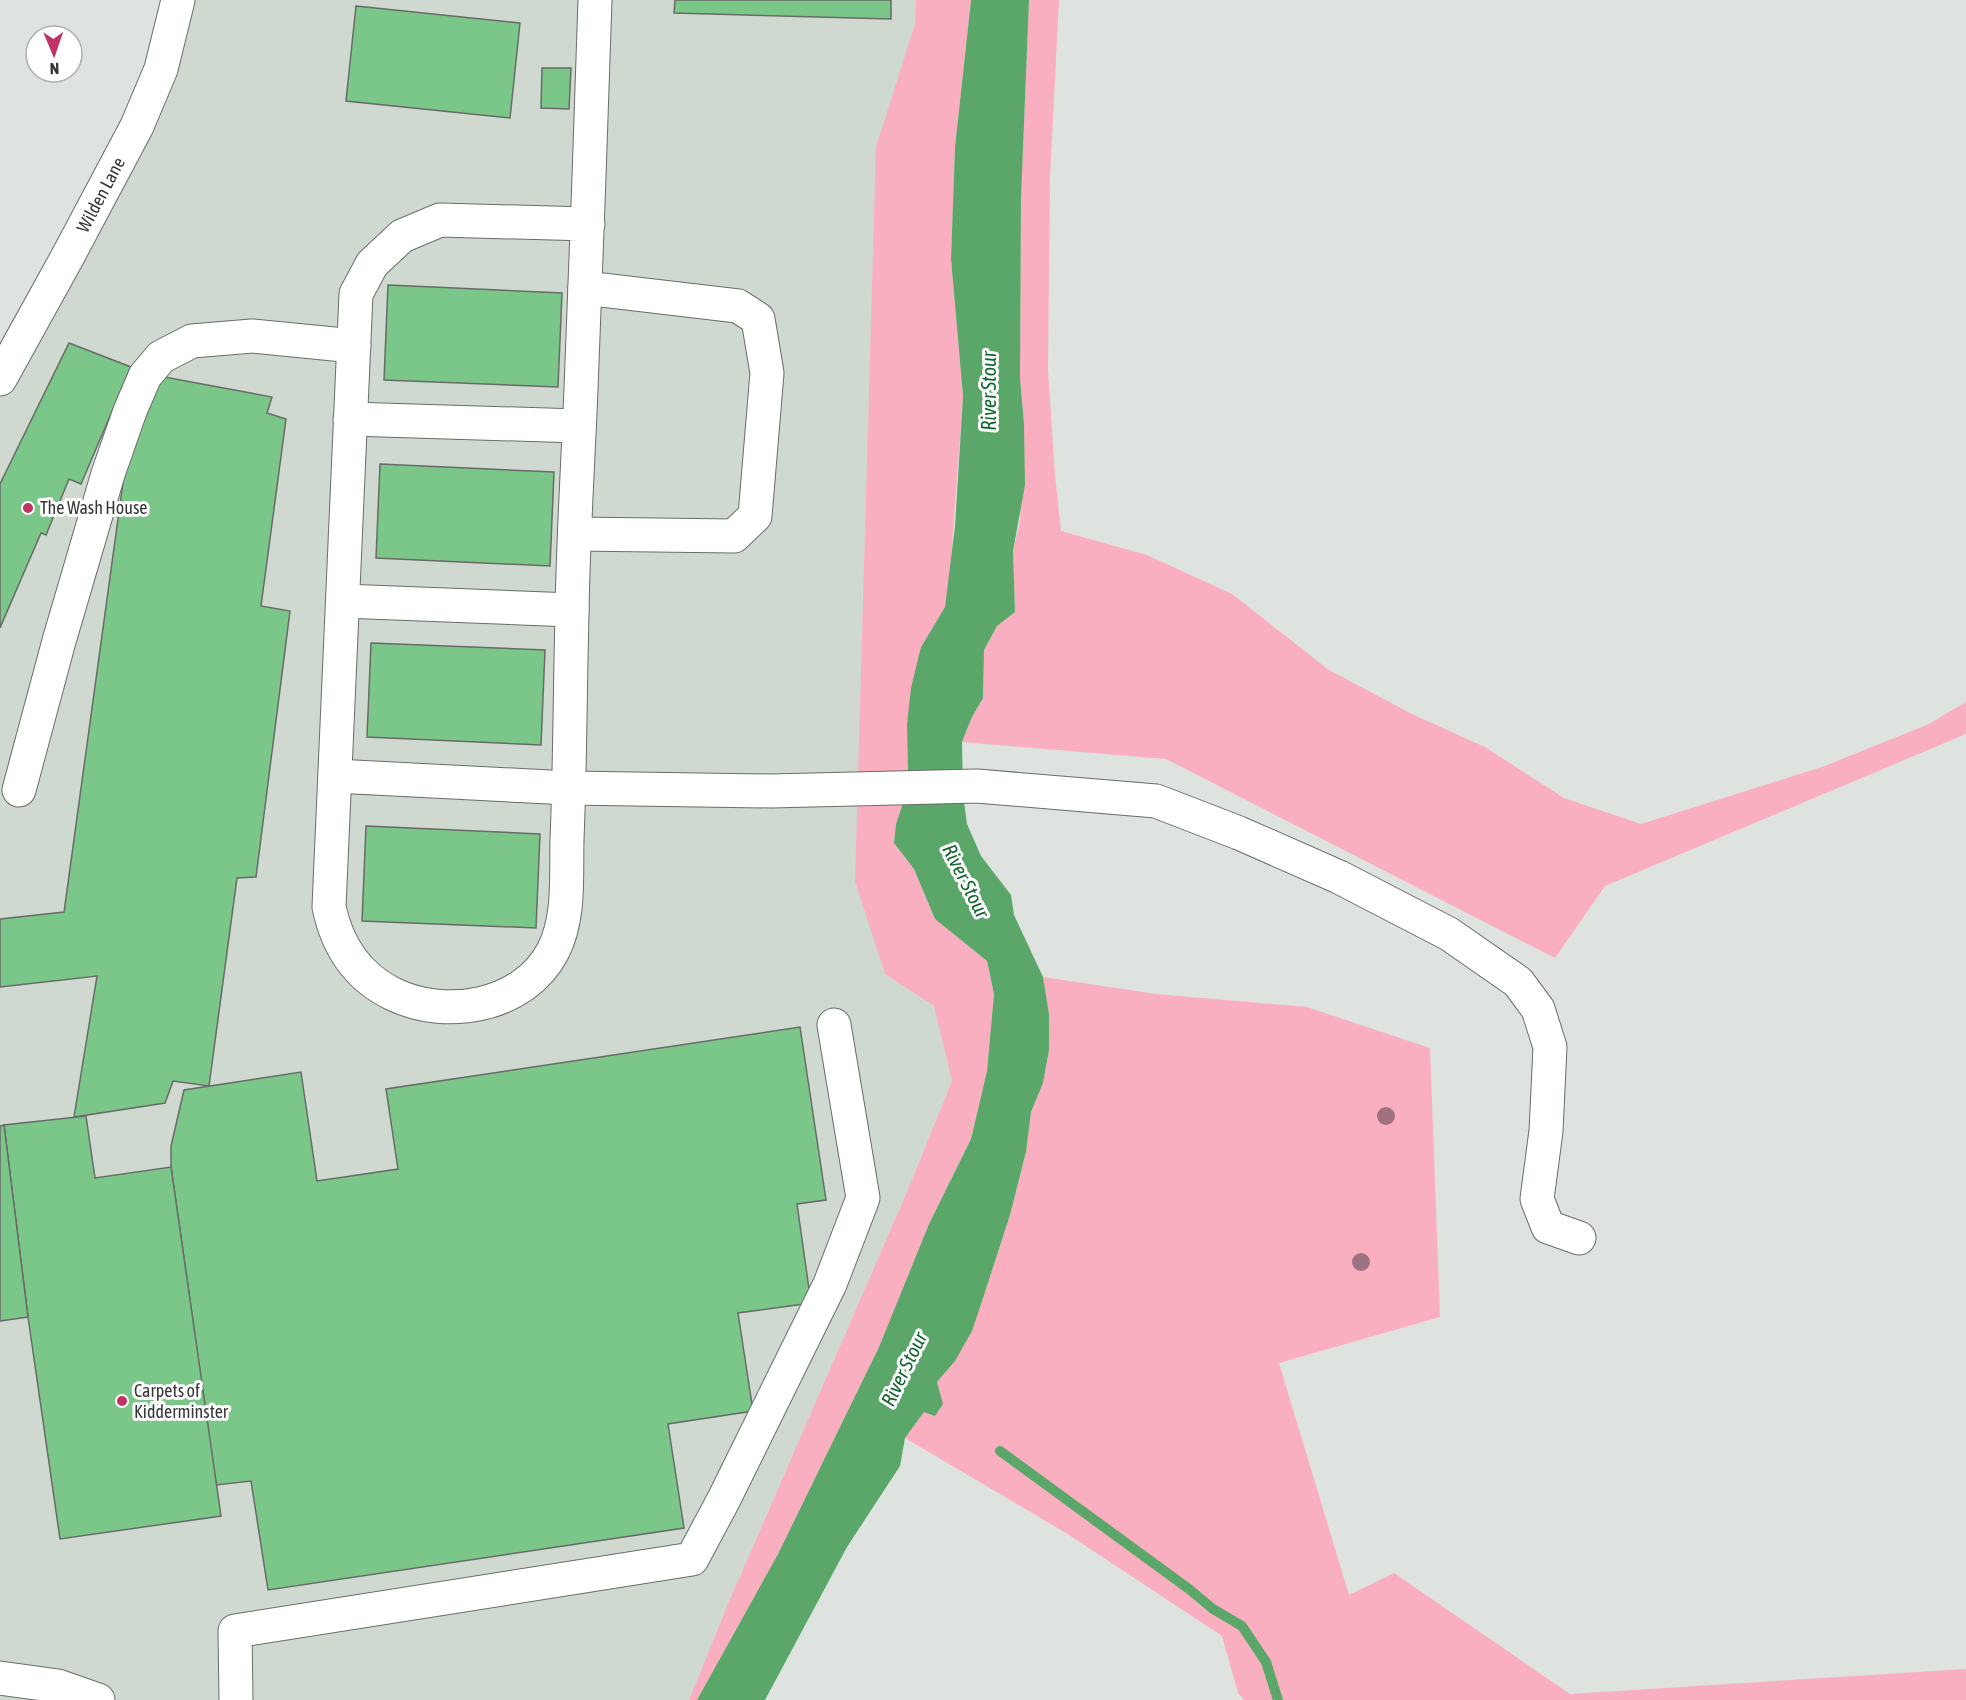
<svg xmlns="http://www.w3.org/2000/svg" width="1966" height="1700" font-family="'Asap Condensed',sans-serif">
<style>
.built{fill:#cfd9d0}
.green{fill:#faafc0}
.water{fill:#5ba76a}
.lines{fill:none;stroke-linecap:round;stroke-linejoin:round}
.stream{stroke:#5ba76a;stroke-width:10}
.building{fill:#7ac789;stroke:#686b68;stroke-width:1.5}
.minor-casing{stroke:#696d6a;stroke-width:35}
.minor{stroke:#fff;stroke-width:33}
.tree{fill:#9e7280}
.poi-dot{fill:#c03364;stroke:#fff;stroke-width:2}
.labels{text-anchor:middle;stroke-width:6;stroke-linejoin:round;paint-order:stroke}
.street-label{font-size:18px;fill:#353736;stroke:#fff}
.poi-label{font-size:18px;fill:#353736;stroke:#fff;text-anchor:start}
.water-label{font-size:20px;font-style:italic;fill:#10652c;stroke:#fff}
</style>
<rect width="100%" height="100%" fill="#dfe3df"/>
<!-- built -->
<polygon class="built" points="178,0 916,0 885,974 934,1006 952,1081 909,1187 728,1604 689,1700 0,1700 0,379"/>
<!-- green -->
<g class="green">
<polygon points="916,0 971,0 955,147 951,259 963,396 949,587 945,607 921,647 905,797 896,824 894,843 914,869 935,919 987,961 994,994 987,1071 971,1139 929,1224 879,1347 778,1554 697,1700 689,1700 728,1604 909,1187 952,1081 934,1006 885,974 855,881 876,147 915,24"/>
<polygon points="1029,0 1059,0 1050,178 1048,370 1055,475 1061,531 1147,555 1232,594 1329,670 1414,715 1485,747 1564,798 1641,824 1822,767 1929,724 1966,702 1966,734 1605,886 1555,958 1166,759 962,742 972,717 983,698 984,650 997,626 1015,612 1013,551 1020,521 1024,424 1020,378 1021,199"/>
<polygon points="1043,977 1156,994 1307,1007 1430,1048 1440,1317 1279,1363 1349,1595 1394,1573 1570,1694 1966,1669 1966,1700 1244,1700 1238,1693 1222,1636 1066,1533 905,1438 924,1412 937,1382 955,1361 986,1289 1010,1215 1026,1152 1031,1112 1043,1083 1049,1050 1049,1014"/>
</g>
<!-- water -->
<polygon class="water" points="971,0 1029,0 1021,199 1020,378 1024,424 1025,485 1013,551 1015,612 997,626 984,650 983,698 972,717 962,742 963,794 967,824 981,856 1011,895 1014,915 1043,977 1049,1014 1049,1050 1043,1083 1031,1112 1026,1152 1010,1215 986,1289 972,1331 955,1361 937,1382 943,1404 935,1416 924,1412 905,1438 900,1466 847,1547 765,1700 697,1700 778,1554 879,1347 929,1224 971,1139 987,1071 994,994 987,961 935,919 914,869 894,843 896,824 905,797 908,768 907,724 911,688 921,647 945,607 955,526 963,396 951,259 955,147"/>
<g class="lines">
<!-- stream -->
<polyline class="stream" points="1000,1451 1189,1589 1213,1609 1242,1626 1266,1662 1278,1700"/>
</g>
<!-- building -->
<g class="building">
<polygon points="675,0 891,0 891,19 674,13"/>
<polygon points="356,6 520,23 510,118 346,101"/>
<polygon points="542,68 571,68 569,109 541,108"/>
<polygon points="388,285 562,293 558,387 384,380"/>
<polygon points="69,343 131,367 81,484 69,479 46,535 41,533 0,628 0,484"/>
<polygon points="159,376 272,397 267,413 286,419 261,606 290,611 256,877 237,878 209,1086 173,1081 165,1103 74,1117 97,976 0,987 0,919 64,912 125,468"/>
<polygon points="380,464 554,472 550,566 376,558"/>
<polygon points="371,643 545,650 541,745 367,737"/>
<polygon points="366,826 540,834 536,928 362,921"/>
<polygon points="800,1027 826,1200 797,1204 811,1303 738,1313 753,1411 668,1424 684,1528 268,1590 251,1481 216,1485 171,1167 171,1146 184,1090 301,1072 317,1181 398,1169 386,1089"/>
<polygon points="86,1116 95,1178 171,1167 221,1516 60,1539 28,1317 4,1125"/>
<polygon points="4,1125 28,1317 0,1321 0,1126"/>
</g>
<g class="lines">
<!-- minor casing -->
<g class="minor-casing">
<g id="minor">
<path d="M588 224 440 220 402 236 372 264 356 294 329 907C337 945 356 976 393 994 446 1020 524 1007 553 951 570 918 566 877 567 840 570 765 570 690 572 615 573 539 578 464 581 389 586 259 591 130 595 0"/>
<polyline points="0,379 68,256 137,126 161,69 178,0"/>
<polyline points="350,419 579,426"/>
<polyline points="575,534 734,536 755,516 767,373 758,319 738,306 585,288"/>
<polyline points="343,601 572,610"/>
<polyline points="335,776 569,788 771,791 977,786 1156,801 1239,833 1339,877 1449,934 1518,982 1538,1009 1550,1047 1546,1131 1537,1199 1548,1227 1579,1238"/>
<polyline points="19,790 59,641 108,474 130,411 145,376 161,357 192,341 252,336 354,346"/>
<polyline points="0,1678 58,1686 98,1700"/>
<polyline points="236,1700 235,1631 692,1559 724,1499 830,1284 863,1198 834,1025"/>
</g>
</g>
<!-- minor -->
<use href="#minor" class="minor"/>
</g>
<!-- trees -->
<g class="tree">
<circle cx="1386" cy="1116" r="9"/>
<circle cx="1361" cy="1262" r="9"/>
</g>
<!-- markers -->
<g class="poi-dot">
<circle cx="28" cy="508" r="6"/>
<circle cx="122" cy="1401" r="6"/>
</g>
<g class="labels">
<!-- street labels -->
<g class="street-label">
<text transform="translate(101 195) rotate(-62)" y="6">Wilden Lane</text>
</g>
<!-- poi labels -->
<g class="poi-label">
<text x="40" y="514">The Wash House</text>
<text x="134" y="1397">Carpets of<tspan x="134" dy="21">Kidderminster</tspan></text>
</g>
<!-- water labels -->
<g class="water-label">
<text transform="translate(989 391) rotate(-90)" y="7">River Stour</text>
<text transform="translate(966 881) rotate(63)" y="7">River Stour</text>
<text transform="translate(904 1369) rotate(-64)" y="7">River Stour</text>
</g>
</g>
<!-- north arrow -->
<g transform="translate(54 54) rotate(178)"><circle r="28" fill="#ffffff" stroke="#aeafaf" stroke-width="1.5"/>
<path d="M0-4.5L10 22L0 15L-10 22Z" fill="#c03364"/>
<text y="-9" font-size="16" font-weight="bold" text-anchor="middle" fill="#353736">N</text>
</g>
</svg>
